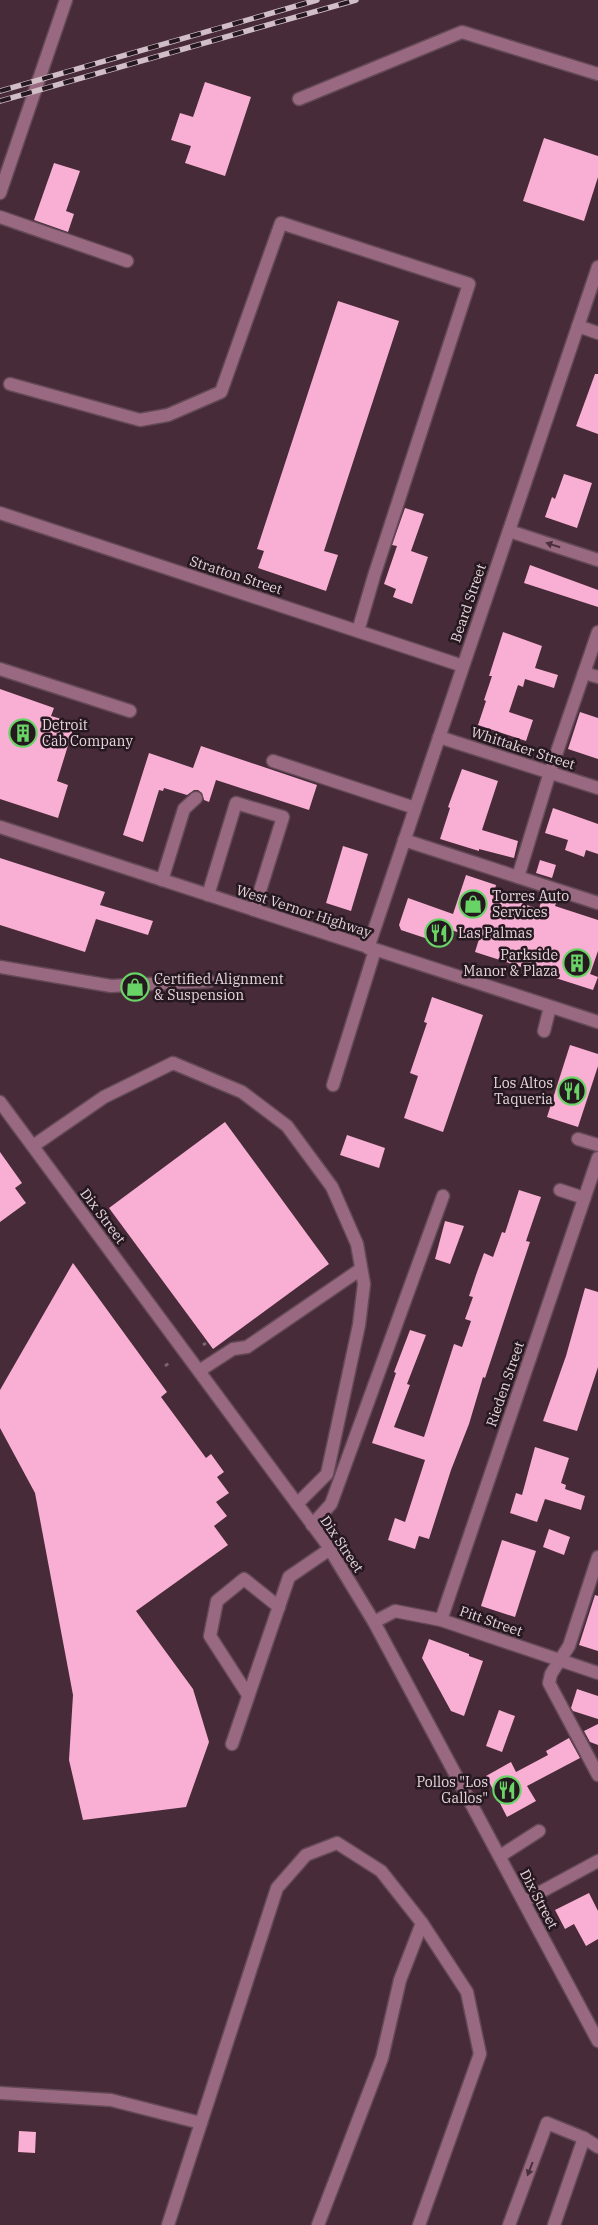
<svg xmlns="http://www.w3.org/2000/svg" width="598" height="2225" font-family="'IBM Plex Serif',serif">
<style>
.building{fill:#f9afd3}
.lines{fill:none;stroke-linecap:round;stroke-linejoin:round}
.minor-casing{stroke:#644956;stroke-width:15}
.path{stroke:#7c636f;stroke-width:3;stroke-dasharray:4 2.5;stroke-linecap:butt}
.minor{stroke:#996981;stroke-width:12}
.rail-casing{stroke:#d1bdc6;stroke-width:5.5}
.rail{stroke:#25181f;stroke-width:4;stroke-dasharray:11;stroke-linecap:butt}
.oneway{fill:#48303c}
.labels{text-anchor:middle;stroke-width:5;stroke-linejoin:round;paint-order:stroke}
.street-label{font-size:14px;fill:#e7d4dc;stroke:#25181f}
.poi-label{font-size:14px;fill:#e7d4dc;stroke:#25181f;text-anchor:start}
</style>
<rect width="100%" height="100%" fill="#472b39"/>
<!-- building -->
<g class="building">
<polygon points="205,82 251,97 225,176 185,163 191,146 171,140 180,113 193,117"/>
<polygon points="544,138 598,156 598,177 584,221 523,201"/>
<polygon points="54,163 80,171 66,211 74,214 68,232 34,220"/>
<polygon points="338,301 399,321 324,551 338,555 326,591 258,568 264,551 257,549"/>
<polygon points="595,374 598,374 598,434 576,426"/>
<polygon points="564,474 592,483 577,528 545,517 552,497 555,499"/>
<polygon points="405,508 424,514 411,551 428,557 412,604 393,597 396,589 384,584 397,546 392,545"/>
<polygon points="530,565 598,590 598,607 524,583"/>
<polygon points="503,632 542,646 535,668 558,675 554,688 525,679 523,687 518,685 509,712 533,720 526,741 478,725 486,701 484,700 492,676 489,676"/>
<polygon points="0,689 54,708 51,716 75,723 57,781 68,785 58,818 0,799"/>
<polygon points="580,712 598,718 598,759 568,749"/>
<polygon points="201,746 317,785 309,810 216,780 209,802 204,800 202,793 198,790 194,790 187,795 164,788 163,791 159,790 143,842 123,835 149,753 193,768"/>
<polygon points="462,769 498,781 482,830 518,841 514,858 479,849 479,851 440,839 450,808 448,807"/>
<polygon points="553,808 598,824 598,854 586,850 584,857 565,850 568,840 545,833"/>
<polygon points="343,846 368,854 351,911 326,903"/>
<polygon points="0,858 105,892 100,905 153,921 148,935 96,919 85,952 0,925"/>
<polygon points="540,860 556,865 552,878 536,873"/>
<polygon points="466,875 496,885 494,894 539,909 543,895 557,900 555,906 598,920 598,951 590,974 598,977 593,990 475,952 479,939 448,929 443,944 401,930 399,925 408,898 453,914"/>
<polygon points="432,997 483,1015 443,1132 404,1118 418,1076 410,1073 427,1023 424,1022"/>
<polygon points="570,1045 598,1054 598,1066 578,1127 547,1117"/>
<polygon points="225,1122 329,1264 213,1349 109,1208"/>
<polygon points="347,1135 385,1148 379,1168 340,1155"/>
<polygon points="0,1152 22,1183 15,1188 26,1203 0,1222"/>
<polygon points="519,1190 541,1197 526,1241 530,1242 492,1357 485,1378 483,1377 469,1424 451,1470 429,1539 419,1536 415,1549 388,1540 395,1518 405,1522 425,1460 372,1443 396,1373 394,1372 410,1330 426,1335 407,1384 410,1385 394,1427 424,1437 454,1344 462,1347 471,1321 465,1319 473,1297 469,1296 476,1275 484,1253 493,1257 502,1232 505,1233"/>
<polygon points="445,1221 464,1226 450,1264 435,1259"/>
<polygon points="73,1263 167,1392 161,1397 206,1458 211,1454 224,1472 217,1477 229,1493 216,1502 227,1516 214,1526 228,1545 136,1611 193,1689 209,1742 186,1807 83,1820 69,1760 73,1695 35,1493 0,1428 0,1390"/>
<polygon points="585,1288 598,1292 598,1367 577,1431 543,1421 566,1356"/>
<polygon points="535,1447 569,1458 561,1483 566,1485 565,1489 585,1496 581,1510 545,1499 537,1522 510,1513 516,1493 522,1495"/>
<polygon points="549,1529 570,1537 564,1555 543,1547"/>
<polygon points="502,1540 536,1551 515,1617 481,1606"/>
<polygon points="595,1595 598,1596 598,1651 579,1645"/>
<polygon points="429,1639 469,1654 469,1656 483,1661 464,1716 451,1711 422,1658"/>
<polygon points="577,1689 598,1696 598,1719 573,1711 571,1708"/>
<polygon points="499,1710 515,1716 502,1752 486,1746"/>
<polygon points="598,1724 598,1745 590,1742 584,1731"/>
<polygon points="569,1738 580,1758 527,1786 536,1801 507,1817 486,1776 511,1762 516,1772 548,1755 546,1751"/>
<polygon points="589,1893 598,1911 598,1939 586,1946 574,1924 565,1929 555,1910"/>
<polygon points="19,2131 36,2132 35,2153 18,2152"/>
</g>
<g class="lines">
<!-- minor casing -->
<g class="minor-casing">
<g id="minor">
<polyline points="299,99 462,32 598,74"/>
<polyline points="0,193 66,0"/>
<polyline points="0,217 127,261"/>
<polyline points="578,326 598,333"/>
<polyline points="10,384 140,420 168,415 221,392 281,223 469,284 374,576 358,631"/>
<polyline points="0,513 463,666"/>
<polyline points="509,531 598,560"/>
<polyline points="0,669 130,711"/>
<polyline points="584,673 598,677"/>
<polyline points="439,737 598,788"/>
<polyline points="273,761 415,808"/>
<polyline points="0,827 598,1022"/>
<polyline points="404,840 598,903"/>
<polyline points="518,877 550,772 598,632"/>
<polyline points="162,880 184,809 196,798"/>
<polyline points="208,895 236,803 283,817 254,910"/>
<polyline points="368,948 598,267"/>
<polyline points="0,967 111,986 209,981"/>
<polyline points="544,1031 550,1007"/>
<polyline points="333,1085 375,950"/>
<polyline points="0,1102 326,1543 374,1622 598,2041"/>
<polyline points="578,1139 598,1145"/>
<polyline points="33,1146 104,1097 173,1063 242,1092 287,1126 332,1187 357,1244 364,1284 359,1325 327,1474 297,1504"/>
<polyline points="560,1190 584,1198"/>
<polyline points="199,1371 233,1349 247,1347 361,1269"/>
<polyline points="312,1525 331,1504 443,1196"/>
<polyline points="598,1557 569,1646 551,1674 549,1683 598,1775"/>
<polyline points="441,1620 598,1158"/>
<polyline points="374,1622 395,1611 441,1620 598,1673"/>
<polyline points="248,1695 210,1636 217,1601 244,1579 279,1607"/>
<polyline points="232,1744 289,1577 330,1549"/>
<polyline points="500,1856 539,1831"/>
<polyline points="524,1901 598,1861"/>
<polyline points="0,2093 111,2100 201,2123 168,2225"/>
<polyline points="201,2123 277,1888 306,1855 337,1843 381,1871 422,1923 467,1992 480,2054 419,2225"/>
<polyline points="318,2225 382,2058 400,1980 422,1923"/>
<polyline points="509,2225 547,2123 584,2138 598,2147"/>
<polyline points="554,2225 584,2138"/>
</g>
</g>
<!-- path -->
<g class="path">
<polyline points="203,1345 206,1343"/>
<polyline points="165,1366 169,1363"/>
</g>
<!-- minor -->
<use href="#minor" class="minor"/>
<!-- rail casing -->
<g class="rail-casing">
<g id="rail">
<polyline points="0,91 317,0"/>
<polyline points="0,101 356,0"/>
</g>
</g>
<!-- rail -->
<use href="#rail" class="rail"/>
</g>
<!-- one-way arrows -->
<defs><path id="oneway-solid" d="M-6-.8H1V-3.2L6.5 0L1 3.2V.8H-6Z" transform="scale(1.25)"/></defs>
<g class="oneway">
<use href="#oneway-solid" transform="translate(553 545) rotate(-162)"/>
<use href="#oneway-solid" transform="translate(530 2169) rotate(111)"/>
</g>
<!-- icons -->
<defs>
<g id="building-ring" transform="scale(1.4375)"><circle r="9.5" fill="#25181f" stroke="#68d465" stroke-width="1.5"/><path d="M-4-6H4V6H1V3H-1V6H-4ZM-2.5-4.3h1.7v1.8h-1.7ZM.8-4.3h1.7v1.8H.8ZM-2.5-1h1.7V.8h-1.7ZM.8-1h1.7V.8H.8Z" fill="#68d465"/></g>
<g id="shop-ring" transform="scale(1.4375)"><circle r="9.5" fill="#25181f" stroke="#68d465" stroke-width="1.5"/><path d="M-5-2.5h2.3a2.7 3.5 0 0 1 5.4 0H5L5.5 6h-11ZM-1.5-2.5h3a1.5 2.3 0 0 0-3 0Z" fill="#68d465"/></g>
<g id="restaurant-ring" transform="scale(1.4375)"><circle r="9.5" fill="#25181f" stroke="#68d465" stroke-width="1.5"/><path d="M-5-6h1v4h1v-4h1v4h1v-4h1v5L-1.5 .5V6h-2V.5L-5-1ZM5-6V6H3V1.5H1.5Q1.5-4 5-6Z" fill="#68d465"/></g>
</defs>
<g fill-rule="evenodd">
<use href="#building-ring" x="23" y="733"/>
<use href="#shop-ring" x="473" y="904"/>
<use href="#restaurant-ring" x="439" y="933"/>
<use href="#building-ring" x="577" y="963"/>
<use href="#shop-ring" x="135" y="987"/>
<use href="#restaurant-ring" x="572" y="1091"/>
<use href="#restaurant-ring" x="507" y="1790"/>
</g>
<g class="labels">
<!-- street labels -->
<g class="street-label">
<text transform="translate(236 575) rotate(18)" y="5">Stratton Street</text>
<text transform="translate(468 603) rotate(-71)" y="5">Beard Street</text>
<text transform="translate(523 748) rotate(18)" y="5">Whittaker Street</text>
<text transform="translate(304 911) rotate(18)" y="5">West Vernor Highway</text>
<text transform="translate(103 1216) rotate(53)" y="5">Dix Street</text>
<text transform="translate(505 1384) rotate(-71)" y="5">Rieden Street</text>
<text transform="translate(342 1544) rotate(56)" y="5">Dix Street</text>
<text transform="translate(491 1621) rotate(19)" y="5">Pitt Street</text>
<text transform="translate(539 1899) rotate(62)" y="5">Dix Street</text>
</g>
<!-- poi labels -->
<g class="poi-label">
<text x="42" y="730">Detroit<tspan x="42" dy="16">Cab Company</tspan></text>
<text x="492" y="901">Torres Auto<tspan x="492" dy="16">Services</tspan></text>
<text x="458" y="938">Las Palmas</text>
<text x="558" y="960" text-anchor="end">Parkside<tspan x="558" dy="16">Manor &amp; Plaza</tspan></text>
<text x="154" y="984">Certified Alignment<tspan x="154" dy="16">&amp; Suspension</tspan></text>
<text x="553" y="1088" text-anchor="end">Los Altos<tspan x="553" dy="16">Taqueria</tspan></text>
<text x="488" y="1787" text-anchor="end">Pollos "Los<tspan x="488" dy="16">Gallos"</tspan></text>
</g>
</g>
</svg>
